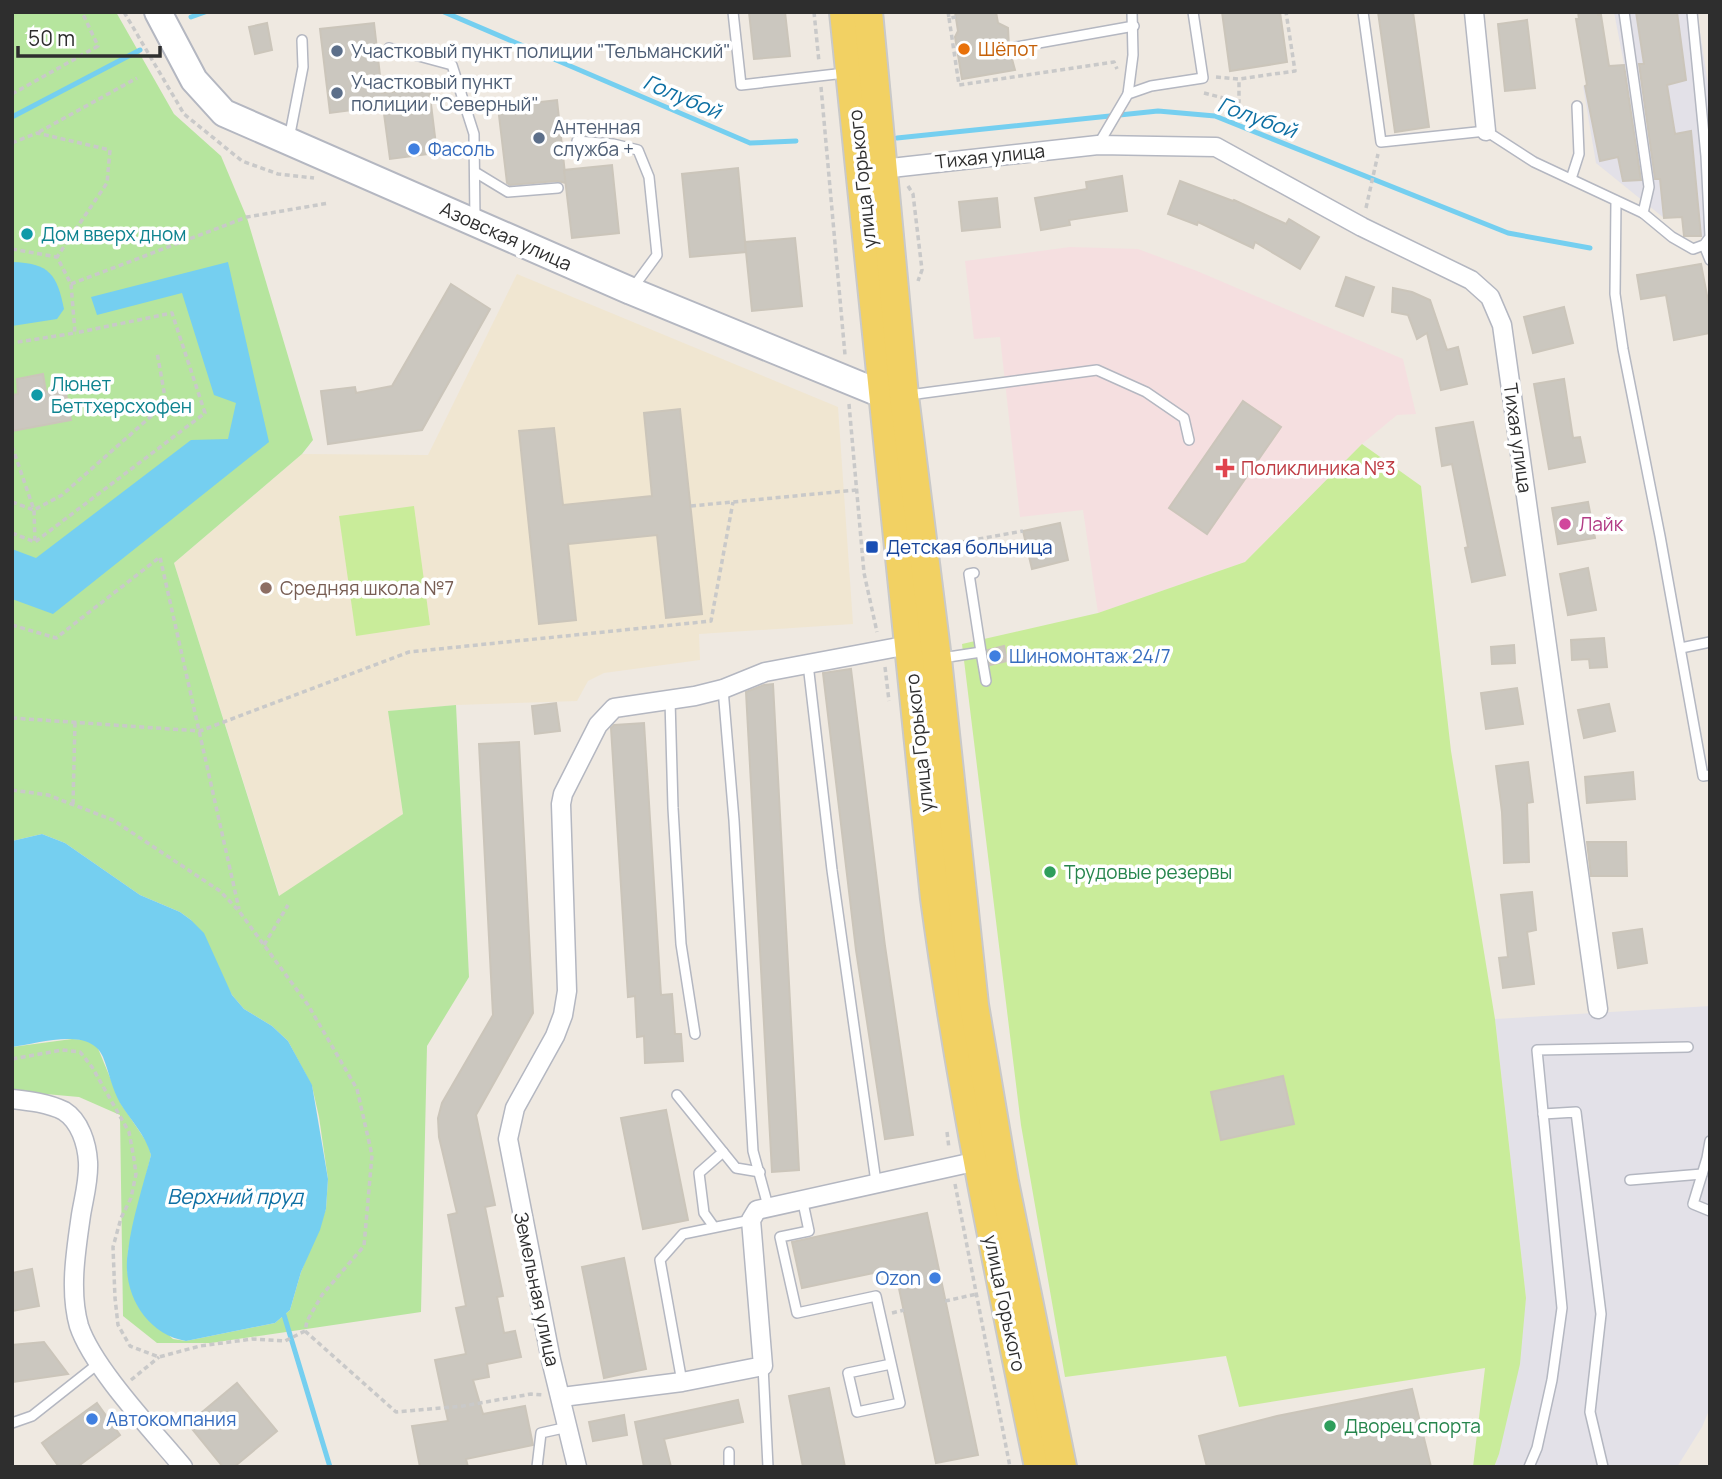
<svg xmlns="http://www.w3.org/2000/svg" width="1722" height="1479" font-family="Manrope,sans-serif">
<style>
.industrial{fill:#e3e1e8}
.education{fill:#f0e6d1;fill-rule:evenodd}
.medical{fill:#f5dfe0}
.green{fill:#b6e59e}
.pitch{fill:#c9ec9a}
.water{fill:#75cff0}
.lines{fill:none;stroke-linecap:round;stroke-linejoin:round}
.stream{stroke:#75cff0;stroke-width:5}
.building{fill:#cbc7bf;stroke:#cbc5ba;stroke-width:2}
.lane-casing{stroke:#b4b7c1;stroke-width:12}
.street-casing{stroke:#b4b7c1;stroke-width:21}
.secondary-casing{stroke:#b4b7c1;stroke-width:30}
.primary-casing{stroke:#c9c9c9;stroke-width:32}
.path{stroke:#c9c9c9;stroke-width:3.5;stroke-dasharray:5 3.5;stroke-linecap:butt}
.lane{stroke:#fff;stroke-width:9}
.street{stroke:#fff;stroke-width:18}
.secondary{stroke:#fff;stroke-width:26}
.primary{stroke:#f2d163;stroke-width:28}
.food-dot{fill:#e8710a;stroke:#fff;stroke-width:2.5}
.service-dot{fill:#5c6f8a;stroke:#fff;stroke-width:2.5}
.shop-dot{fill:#3f7fe0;stroke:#fff;stroke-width:2.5}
.culture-dot{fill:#0f9aa8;stroke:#fff;stroke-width:2.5}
.health-dot{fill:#e0444e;stroke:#fff;stroke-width:2.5}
.hotel-dot{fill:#d1479c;stroke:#fff;stroke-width:2.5}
.transit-dot{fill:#1a4fb4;stroke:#fff;stroke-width:2.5}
.education-dot{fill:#8d6e63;stroke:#fff;stroke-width:2.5}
.leisure-dot{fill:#2e9e5b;stroke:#fff;stroke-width:2.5}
.labels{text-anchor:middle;stroke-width:7;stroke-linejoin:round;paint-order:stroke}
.food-label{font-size:19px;fill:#c56008;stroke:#fff;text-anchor:start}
.service-label{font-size:19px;fill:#4e5e75;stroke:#fff;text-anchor:start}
.shop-label{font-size:19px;fill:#366cbe;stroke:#fff;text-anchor:start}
.street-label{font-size:19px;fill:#2e2e2e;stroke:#fff}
.culture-label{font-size:19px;fill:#0d838f;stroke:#fff;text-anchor:start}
.health-label{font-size:19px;fill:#be3a42;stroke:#fff;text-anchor:start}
.hotel-label{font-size:19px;fill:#b23c85;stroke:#fff;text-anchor:start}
.transit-label{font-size:19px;fill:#164399;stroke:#fff;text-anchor:start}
.education-label{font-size:19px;fill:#785e54;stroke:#fff;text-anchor:start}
.leisure-label{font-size:19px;fill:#27864d;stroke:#fff;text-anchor:start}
.water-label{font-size:21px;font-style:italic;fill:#0d6fa3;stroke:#fff}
</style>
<rect width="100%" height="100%" fill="#efe9e1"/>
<!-- industrial -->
<g class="industrial">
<polygon points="1614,12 1697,12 1710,98 1710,245 1701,236 1684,237 1682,217 1664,218 1596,163 1583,86 1608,82 1606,66 1624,64"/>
<polygon points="1710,1006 1710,1408 1702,1427 1677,1467 1494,1467 1499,1454 1526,1298 1495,1019"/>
</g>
<!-- education -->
<path class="education" d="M517 274 838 407 853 624 699 634 700 660 604 673 588 681 577 701 456 705 389 711 403 814 280 897 174 563 302 454 428 455ZM680 409 702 614 666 617 657 535 568 544 576 620 539 624 519 431 554 428 563 505 652 496 644 413Z"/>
<!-- medical -->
<polygon class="medical" points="1070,247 1138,249 1197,271 1403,359 1416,414 1397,415 1362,444 1245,562 1098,613 1083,510 1020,517 1000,337 974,339 965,261"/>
<!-- green -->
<polygon class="green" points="12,12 116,12 174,114 221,156 247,218 313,440 302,454 174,563 279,896 403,814 388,711 456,705 469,977 427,1046 421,1312 211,1343 157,1343 123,1316 120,1115 79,1097 12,1091 12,1047 72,1039 87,1040 97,1046 121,1104 148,1144 151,1155 128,1251 127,1270 138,1306 173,1339 186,1341 275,1323 290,1310 301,1272 326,1209 328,1179 319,1117 312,1086 288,1041 272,1026 244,1009 232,995 191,920 180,912 140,895 65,843 42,834 12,841"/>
<!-- pitch -->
<g class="pitch">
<polygon points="1362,444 1421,486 1451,751 1495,1019 1526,1298 1520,1364 1499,1454 1494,1467 1473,1467 1485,1368 1239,1407 1226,1356 1065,1377 1021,1125 962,644 1098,613 1245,562"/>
<polygon points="414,506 430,625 356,636 339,516"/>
</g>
<!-- water -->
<g class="water">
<path d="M12 262C50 263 57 275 64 309L57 319 12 326Z"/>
<polygon points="228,262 269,442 53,614 12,599 12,549 36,558 191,440 228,439 236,403 214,395 182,293 97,315 91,297"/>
<path d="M42 834 65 843 140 895 180 912 191 920 204 933 232 995 244 1009 272 1026 288 1041 312 1085 328 1179 326 1209 320 1230 301 1272 290 1310 275 1323 186 1341C145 1334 121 1291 128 1251 132 1219 143 1186 151 1155 145 1134 131 1121 120 1103 112 1089 109 1072 103 1057 90 1026 38 1044 12 1047V841Z"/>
</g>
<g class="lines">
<!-- stream -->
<g class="stream">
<polyline points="444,12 750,143 796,141"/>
<polyline points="191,17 205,12"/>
<polyline points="12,117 140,50"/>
<polyline points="897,138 1158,111 1215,116 1508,233 1590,248"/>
<polyline points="284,1315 330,1467"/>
</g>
</g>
<!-- building -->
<g class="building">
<polygon points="749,12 785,12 790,56 754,59"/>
<polygon points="955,12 996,12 998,23 1008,28 1009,48 1015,70 962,79 955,37 958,31"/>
<polygon points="1222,12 1280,12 1287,62 1230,71"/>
<polygon points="1378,12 1413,12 1429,127 1395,132"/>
<polygon points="1578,12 1598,12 1598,15 1601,15 1609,66 1624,65 1641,180 1623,181 1618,157 1600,161 1585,86 1587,85 1576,19 1579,19"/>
<polygon points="1636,12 1677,12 1686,80 1667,85 1675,134 1691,131 1701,236 1684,236 1682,217 1664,218 1660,179 1655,179 1639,64 1644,64"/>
<polygon points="1527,20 1535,88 1505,91 1498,24"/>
<polygon points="267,23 272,50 255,54 249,27"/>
<polygon points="374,23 382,93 429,88 437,153 390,159 383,106 330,113 320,29"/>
<polygon points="557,100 566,183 557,181 510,185 507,183 498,107"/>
<polygon points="612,165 619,233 572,238 564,170"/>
<polygon points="738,168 746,252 690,257 682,174"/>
<polygon points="1122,176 1127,211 1069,220 1070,225 1041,230 1035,198 1087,189 1086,182"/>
<polygon points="1180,181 1233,201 1234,200 1286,224 1289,219 1319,237 1300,269 1255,242 1253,248 1198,222 1197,225 1168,214"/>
<polygon points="997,198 1000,227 962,231 959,202"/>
<polygon points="795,238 802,306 752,311 745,242"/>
<polygon points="1701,264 1710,311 1710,333 1674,340 1666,295 1641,299 1637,275"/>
<polygon points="1346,277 1374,287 1363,316 1336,306"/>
<polygon points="451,284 490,309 422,430 328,444 321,391 355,387 356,393 392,386"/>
<polygon points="1393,288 1412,292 1430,300 1447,350 1458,347 1467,384 1441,390 1427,333 1417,339 1408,315 1392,312"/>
<polygon points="1564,307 1573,343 1533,353 1524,317"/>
<polygon points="43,374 46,392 65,388 71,420 12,431 12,395 18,394 17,379"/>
<polygon points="1564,379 1573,438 1580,437 1585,462 1549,469 1534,384"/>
<polygon points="1243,401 1281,427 1207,534 1169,508"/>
<polygon points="680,409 702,614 666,618 657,535 568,544 576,620 539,624 519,431 554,428 563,505 652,496 644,413"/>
<polygon points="1473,422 1505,575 1472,582 1465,548 1468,547 1452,464 1442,466 1436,428"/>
<polygon points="1588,502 1595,538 1558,544 1552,508"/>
<polygon points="1060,523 1068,560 1032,569 1023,531"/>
<polygon points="1588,568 1596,610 1568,615 1560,574"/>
<polygon points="1604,638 1607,667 1590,668 1589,659 1572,660 1571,640"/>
<polygon points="1514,645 1515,663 1492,664 1491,647"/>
<polygon points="1004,646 1007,661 990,665 988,650"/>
<polygon points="851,669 885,946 913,1135 885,1139 856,950 823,673"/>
<polygon points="773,684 799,1170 772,1172 746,692 764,685"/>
<polygon points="1517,688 1523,724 1486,729 1481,693"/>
<polygon points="556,703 560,731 535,734 532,706"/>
<polygon points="1609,704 1615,731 1584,738 1578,710"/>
<polygon points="644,723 661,995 672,994 675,1034 681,1034 683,1061 645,1063 644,1036 637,1037 635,996 628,997 611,728 614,725"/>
<polygon points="519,742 533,1013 476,1115 495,1205 485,1207 503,1296 497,1297 504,1333 515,1331 521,1357 487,1364 489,1377 473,1380 483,1414 525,1406 533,1445 466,1459 468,1467 420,1467 412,1426 448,1421 435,1360 466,1354 456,1308 466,1306 448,1215 457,1213 439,1137 438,1118 442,1103 493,1015 479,744"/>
<polygon points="1528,762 1533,802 1527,803 1529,862 1504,863 1502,812 1496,766"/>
<polygon points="1633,772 1635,799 1587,803 1585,777"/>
<polygon points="1587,842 1626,842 1627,876 1591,876"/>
<polygon points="1532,892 1536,930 1527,932 1534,984 1503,988 1499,958 1508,957 1501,895"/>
<polygon points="1642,929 1647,963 1618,968 1613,933"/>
<polygon points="1283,1076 1294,1124 1221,1140 1211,1092"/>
<polygon points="666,1110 688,1220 643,1229 621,1118"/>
<polygon points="927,1213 978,1455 936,1463 897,1279 883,1271 802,1288 792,1242"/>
<polygon points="624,1258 646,1369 604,1378 582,1267"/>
<polygon points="32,1269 39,1306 12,1311 12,1273"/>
<polygon points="44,1342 68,1374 12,1382 12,1345"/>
<polygon points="237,1383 277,1431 234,1467 223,1467 188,1424"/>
<polygon points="829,1388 845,1467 803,1467 789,1396"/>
<polygon points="1412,1389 1431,1467 1207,1467 1199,1436 1277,1416"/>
<polygon points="738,1400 743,1422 664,1439 671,1467 644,1467 635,1422"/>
<polygon points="97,1403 120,1435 77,1467 59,1467 42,1443"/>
<polygon points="624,1415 627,1435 593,1441 589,1422"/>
</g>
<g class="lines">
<!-- lane casing -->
<g class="lane-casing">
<g id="lane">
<polyline points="733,12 741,85 845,73"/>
<polyline points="1363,12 1381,142 1486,131 1534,162 1643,213 1672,237 1693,249 1704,245 1710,237 1706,156 1692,12"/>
<polyline points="1624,12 1649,187 1643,213"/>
<polyline points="1016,47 1134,26"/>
<polyline points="389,48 452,65 474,134 475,221"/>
<polyline points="1128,94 1133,55 1132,12"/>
<polyline points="289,139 303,67 302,40"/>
<polyline points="577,141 613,144 638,150 649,177 657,255 632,289"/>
<polyline points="1098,145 1128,94 1151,86 1203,78 1193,12"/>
<polyline points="475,172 508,192 558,188"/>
<polyline points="1571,179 1579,154 1577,106"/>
<polyline points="1616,201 1615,294 1623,349 1660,536 1703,776 1710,775"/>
<polyline points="1704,245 1710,260"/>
<polyline points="909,395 1097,370 1146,392 1184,418 1189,440"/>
<polyline points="974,573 969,574 981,652"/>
<polyline points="1681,648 1710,642"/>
<polyline points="942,658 981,652 986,681"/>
<polyline points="808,664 832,870 876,1182"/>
<polyline points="723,689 734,820 753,1151 768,1206"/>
<polyline points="670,700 673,808 681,944 695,1034"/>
<polyline points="677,1095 736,1168 760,1172"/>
<polyline points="1543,1114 1576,1112 1601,1314 1590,1412 1603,1467"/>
<polyline points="1710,1141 1707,1158 1693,1204 1710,1211"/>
<polyline points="1630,1180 1702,1174"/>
<polyline points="802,1198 809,1231 780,1237 797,1313 876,1296 900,1403 857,1412 848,1373 891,1364"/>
<polyline points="714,1227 704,1213 699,1173 723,1152"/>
<polyline points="763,1366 768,1467"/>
<polyline points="682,1382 660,1260 683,1234 751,1220"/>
<polyline points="12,1423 32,1416 99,1363"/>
<polyline points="729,1452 729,1467"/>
<polyline points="537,1467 541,1433 568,1427"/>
<polyline points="1529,1467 1537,1448 1552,1380 1562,1308 1537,1050 1688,1047"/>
</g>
</g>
<!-- street casing -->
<g class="street-casing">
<g id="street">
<polyline points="1474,12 1486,131"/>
<polyline points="882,169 1098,145 1216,147 1362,227 1471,280 1490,297 1502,325 1598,1009"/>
<path d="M12 1099C30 1101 48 1103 64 1111 80 1121 87 1144 88 1162 89 1180 84 1197 81 1215 76 1250 69 1291 79 1326 93 1368 153 1431 183 1467"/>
<polyline points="562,1397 682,1382 763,1366 751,1220 757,1210 987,1159"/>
<polyline points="577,1467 551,1360 508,1139 515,1108 555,1036 563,1015 567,991 561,804 563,794 598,725 614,708 695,696 723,689 765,672 909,645"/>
</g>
</g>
<!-- secondary casing -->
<g class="secondary-casing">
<polyline id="secondary" points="158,12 194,80 224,113 631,291 884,395 901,396"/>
</g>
<!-- primary casing -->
<g class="primary-casing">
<g id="primary">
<path d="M844 12 935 898C961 1090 1000 1278 1039 1467"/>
<polyline points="868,12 904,396 937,659 974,1005 1004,1182 1062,1467"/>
</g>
</g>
<!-- path -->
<g class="path">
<polyline points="124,12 184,114 242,161 278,174 314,178"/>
<polyline points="814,12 819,62"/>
<polyline points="948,12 949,18 956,17"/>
<polyline points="949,18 959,85 1114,62 1117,69"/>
<polyline points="1216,77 1239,79 1295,71 1286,12"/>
<polyline points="821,87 845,355"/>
<polyline points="1204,93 1239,102 1239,79"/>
<polyline points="12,94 98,46 82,12"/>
<polyline points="39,132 137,78"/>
<polyline points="12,143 37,133 110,150 107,183 57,257 71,284 75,333 12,343"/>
<polyline points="908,186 913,194 922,270 918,281"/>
<polyline points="1366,208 1378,154"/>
<polyline points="12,249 57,257"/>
<polyline points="71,284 247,217 329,203"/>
<polyline points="849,404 864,573 877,632"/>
<polyline points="12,446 34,510 35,542"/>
<polyline points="12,502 34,510 62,495 166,403 157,352"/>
<polyline points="691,506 856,490"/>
<polyline points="12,533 35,542 205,413 172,313 75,333"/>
<polyline points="945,545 1023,531"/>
<polyline points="12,625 56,638 160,557 239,909"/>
<polyline points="885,667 889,701"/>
<polyline points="12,718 200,731 409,652 711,621 733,502"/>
<polyline points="12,790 48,795 113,820 220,891 239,911 308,1005 357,1089 372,1155 364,1246 322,1295 307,1321 305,1331 285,1341 252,1339 200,1346 159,1357 130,1346 118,1325 115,1298 113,1247 121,1218 131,1198 136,1174 134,1159 129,1132 92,1067 80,1052 62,1050 12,1059"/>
<polyline points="73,804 75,722"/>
<polyline points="264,945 288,905"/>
<polyline points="947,1132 949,1148"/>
<polyline points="955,1184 1010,1467"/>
<polyline points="945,1301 977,1294"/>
<polyline points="892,1313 904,1310"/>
<polyline points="305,1331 396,1412 463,1406 531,1394 544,1395"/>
<polyline points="131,1380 159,1357"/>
</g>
<!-- lane -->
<use href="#lane" class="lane"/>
<!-- street -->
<use href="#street" class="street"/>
<!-- secondary -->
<use href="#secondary" class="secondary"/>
<!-- primary -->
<use href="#primary" class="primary"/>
</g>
<!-- markers -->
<circle class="food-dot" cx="964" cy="49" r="7"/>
<g class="service-dot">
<circle cx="337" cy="51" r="7"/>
<circle cx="337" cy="93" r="7"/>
<circle cx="539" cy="138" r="7"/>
</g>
<g class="shop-dot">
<circle cx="414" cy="149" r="7"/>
<circle cx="995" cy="656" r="7"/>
<circle cx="935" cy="1278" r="7"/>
<circle cx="92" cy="1419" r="7"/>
</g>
<g class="culture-dot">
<circle cx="27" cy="234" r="7"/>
<circle cx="37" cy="395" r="7"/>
</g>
<path class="health-dot" d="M1221.5 457.5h7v7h7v7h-7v7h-7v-7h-7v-7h7z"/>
<circle class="hotel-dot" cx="1565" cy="524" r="7"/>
<rect class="transit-dot" x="865" y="540" width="14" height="14" rx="3.5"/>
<circle class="education-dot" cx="266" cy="588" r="7"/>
<g class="leisure-dot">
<circle cx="1050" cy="872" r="7"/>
<circle cx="1330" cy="1426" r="7"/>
</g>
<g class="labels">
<!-- food labels -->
<g class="food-label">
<text x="978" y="56">Шёпот</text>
</g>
<!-- service labels -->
<g class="service-label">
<text x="351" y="58">Участковый пункт полиции "Тельманский"</text>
<text x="351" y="89">Участковый пункт<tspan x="351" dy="22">полиции "Северный"</tspan></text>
<text x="553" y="134">Антенная<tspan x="553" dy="22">служба +</tspan></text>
</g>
<!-- shop labels -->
<g class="shop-label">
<text x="428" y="156">Фасоль</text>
<text x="1009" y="663">Шиномонтаж 24/7</text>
<text x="921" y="1285" text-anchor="end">Ozon</text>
<text x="106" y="1426">Автокомпания</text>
</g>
<!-- street labels -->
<g class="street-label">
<text transform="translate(990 156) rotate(-6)" y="7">Тихая улица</text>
<text transform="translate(862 179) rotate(-96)" y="7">улица Горького</text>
<text transform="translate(506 236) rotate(24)" y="7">Азовская улица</text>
<text transform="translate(1518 438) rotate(82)" y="7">Тихая улица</text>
<text transform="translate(919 743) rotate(-96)" y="7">улица Горького</text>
<text transform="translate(537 1289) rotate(78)" y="7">Земельная улица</text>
<text transform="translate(1005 1303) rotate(78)" y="7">улица Горького</text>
</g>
<!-- culture labels -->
<g class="culture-label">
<text x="41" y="241">Дом вверх дном</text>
<text x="51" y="391">Люнет<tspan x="51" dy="22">Беттхерсхофен</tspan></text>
</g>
<!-- health labels -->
<g class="health-label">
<text x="1241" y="475">Поликлиника №3</text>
</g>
<!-- hotel labels -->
<g class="hotel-label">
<text x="1579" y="531">Лайк</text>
</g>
<!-- transit labels -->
<g class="transit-label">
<text x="886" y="554">Детская больница</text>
</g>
<!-- education labels -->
<g class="education-label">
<text x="280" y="595">Средняя школа №7</text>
</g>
<!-- leisure labels -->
<g class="leisure-label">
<text x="1064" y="879">Трудовые резервы</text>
<text x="1344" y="1433">Дворец спорта</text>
</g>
<!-- water labels -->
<g class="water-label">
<text transform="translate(682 97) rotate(23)" y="7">Голубой</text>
<text transform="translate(1257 118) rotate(20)" y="7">Голубой</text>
<text x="235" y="1204">Верхний пруд</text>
</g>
</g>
<!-- border -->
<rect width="1722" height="1479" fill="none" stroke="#2e2e2e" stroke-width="28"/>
<!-- scale -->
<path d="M18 46v10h142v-10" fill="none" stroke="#2e2e2e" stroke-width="3.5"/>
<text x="28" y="46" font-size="21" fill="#2e2e2e" stroke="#ffffff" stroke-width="5" paint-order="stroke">50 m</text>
</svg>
